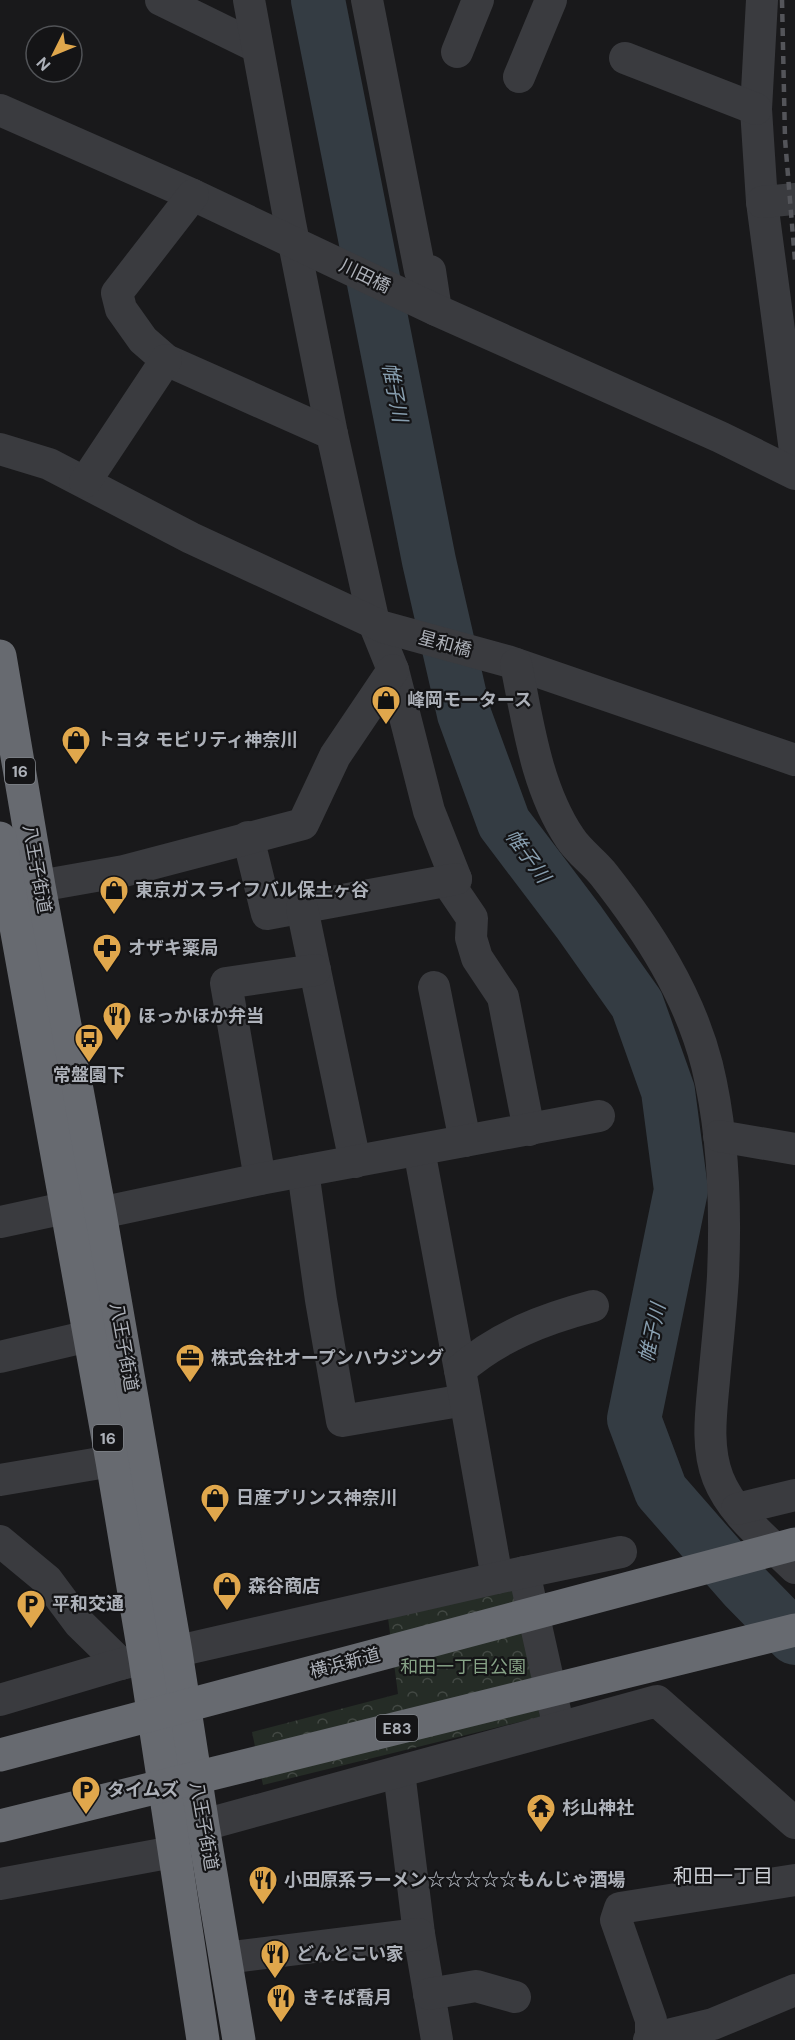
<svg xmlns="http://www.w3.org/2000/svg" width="795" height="2040" font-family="'DM Sans','Noto Sans JP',sans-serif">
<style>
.park{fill:url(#park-crowns)}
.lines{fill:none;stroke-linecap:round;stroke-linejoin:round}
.river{stroke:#343c43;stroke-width:54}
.minor{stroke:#3a3b3f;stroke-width:32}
.highway{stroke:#676a70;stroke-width:33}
.rail{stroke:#54555a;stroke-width:4.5;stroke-dasharray:8 6;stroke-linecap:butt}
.highway-bridge{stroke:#676a70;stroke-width:33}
.labels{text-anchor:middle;stroke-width:4.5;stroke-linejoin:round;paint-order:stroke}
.shield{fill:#141416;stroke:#7f8288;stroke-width:1.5}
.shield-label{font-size:16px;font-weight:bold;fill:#adb1b9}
.street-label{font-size:18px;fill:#adb1b9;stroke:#141416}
.poi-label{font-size:18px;font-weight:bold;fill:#adb1b9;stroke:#141416;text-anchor:start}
.park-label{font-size:18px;fill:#86a286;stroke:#141416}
.water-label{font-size:20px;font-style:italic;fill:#889fb0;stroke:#141416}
.neighbourhood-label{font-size:20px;fill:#cdd0d6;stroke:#141416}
</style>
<defs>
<pattern id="park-crowns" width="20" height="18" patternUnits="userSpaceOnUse" patternTransform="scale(1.5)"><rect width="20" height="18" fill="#252c26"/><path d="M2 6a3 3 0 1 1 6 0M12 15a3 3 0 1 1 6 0" fill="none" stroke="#424843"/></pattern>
</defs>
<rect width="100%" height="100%" fill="#19191b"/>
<!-- park -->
<polygon class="park" points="516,1585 540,1717 263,1785 252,1732 398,1694 388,1618"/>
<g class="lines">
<!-- river -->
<polyline class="river" points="318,0 429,561 464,714 504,823 579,922 637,1004 668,1091 681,1190 634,1419 661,1491 744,1586 795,1638"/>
<!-- minor -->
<g class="minor">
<polyline points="161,0 257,47"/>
<polyline points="249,0 290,223 332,434"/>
<polyline points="367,0 420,271 430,271 436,310"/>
<polyline points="762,0 756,109 762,202 795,451"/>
<polyline points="457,52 478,0"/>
<polyline points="625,58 756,109"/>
<polyline points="519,77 551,0"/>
<polyline points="0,110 193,195 436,310 720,437 795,474"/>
<polyline points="193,195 117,293 121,309 143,340 166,360 332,434 374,623 393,670 429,811 456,879 453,890 472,918 471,938 477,958 503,997 529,1130"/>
<polyline points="762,202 795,199"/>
<polyline points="0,449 49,464 191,538 383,627 507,661 795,760"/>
<polyline points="85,482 166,360"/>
<path d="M516 664C528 723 536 787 570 838 579 852 594 862 604 875 648 931 689 994 707 1065 724 1134 726 1206 723 1276 721 1311 717 1346 714 1380 711 1413 706 1447 718 1478 732 1514 768 1541 795 1568"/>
<polyline points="248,837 267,914 456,879"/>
<polyline points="17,872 39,886 124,871 303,824 335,756 393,670"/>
<polyline points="302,908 355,1162"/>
<polyline points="434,987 465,1141"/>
<polyline points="719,1136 795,1149"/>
<polyline points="419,1150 460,1370"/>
<polyline points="303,1171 321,1300 342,1421 465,1400"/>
<polyline points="260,1179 226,983 315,970"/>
<polyline points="100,1213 260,1179 599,1116"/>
<polyline points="0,1222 65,1208"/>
<polyline points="0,1357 89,1336"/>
<polyline points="0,1480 112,1461"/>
<polyline points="737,1509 795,1495"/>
<polyline points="0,1541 47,1580 79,1623 121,1664"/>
<polyline points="524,1572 556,1715"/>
<path d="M497 1578 460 1370C499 1336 544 1319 593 1306"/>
<polyline points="0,1700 121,1664 497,1578 621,1552"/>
<polyline points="399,1772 419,1934 437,2040"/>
<polyline points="178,1832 657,1701 795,1823"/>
<polyline points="0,1884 200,1847"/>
<polyline points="225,1958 419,1934"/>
<polyline points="429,1994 476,1986 515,1997"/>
<polyline points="651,2039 713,2024 795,1990"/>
<polyline points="649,2040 651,2039 651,2020 616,1920 620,1908 795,1880"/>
</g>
<!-- highway -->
<g class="highway">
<polyline points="0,656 39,886 100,1213 176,1652 203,1826 239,2040"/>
<polyline points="0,838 112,1461 145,1659 203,2040"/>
</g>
<!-- rail -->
<polyline class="rail" points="782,0 785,139 795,261"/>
<!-- highway-bridge -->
<g class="highway-bridge">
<polyline points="0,1755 795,1544"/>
<polyline points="0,1826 795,1630"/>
</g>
</g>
<!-- icons -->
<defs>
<g id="shop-pin" transform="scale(1.5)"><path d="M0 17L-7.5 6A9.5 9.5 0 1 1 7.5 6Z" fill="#e0a74c" stroke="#141416"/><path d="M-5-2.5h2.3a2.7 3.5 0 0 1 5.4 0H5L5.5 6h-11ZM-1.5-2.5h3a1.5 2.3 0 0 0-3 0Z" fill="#111"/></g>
<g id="pharmacy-pin" transform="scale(1.5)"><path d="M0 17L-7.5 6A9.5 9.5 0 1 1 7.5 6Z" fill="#e0a74c" stroke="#141416"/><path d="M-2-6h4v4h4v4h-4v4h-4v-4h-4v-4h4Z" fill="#111"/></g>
<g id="restaurant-pin" transform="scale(1.5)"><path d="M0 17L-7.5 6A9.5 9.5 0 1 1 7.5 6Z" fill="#e0a74c" stroke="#141416"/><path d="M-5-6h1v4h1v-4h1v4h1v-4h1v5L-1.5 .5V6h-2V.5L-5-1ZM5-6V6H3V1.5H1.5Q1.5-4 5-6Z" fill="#111"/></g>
<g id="bus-pin" transform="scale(1.5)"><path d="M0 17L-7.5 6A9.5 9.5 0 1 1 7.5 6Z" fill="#e0a74c" stroke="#141416"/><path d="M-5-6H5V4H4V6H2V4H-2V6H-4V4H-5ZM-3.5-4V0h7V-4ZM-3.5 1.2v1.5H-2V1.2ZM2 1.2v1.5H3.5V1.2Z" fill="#111"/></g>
<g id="office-pin" transform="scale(1.5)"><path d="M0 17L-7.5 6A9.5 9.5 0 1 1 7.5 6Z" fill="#e0a74c" stroke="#141416"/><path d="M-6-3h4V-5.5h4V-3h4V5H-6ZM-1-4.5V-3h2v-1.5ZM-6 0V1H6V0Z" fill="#111"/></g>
<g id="parking-pin" transform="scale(1.5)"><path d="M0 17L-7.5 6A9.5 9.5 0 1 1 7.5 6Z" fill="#e0a74c" stroke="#141416"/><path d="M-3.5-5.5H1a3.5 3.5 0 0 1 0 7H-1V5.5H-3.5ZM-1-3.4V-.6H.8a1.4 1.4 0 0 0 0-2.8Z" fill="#111"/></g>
<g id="temple-pin" transform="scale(1.5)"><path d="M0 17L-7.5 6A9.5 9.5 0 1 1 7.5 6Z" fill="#e0a74c" stroke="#141416"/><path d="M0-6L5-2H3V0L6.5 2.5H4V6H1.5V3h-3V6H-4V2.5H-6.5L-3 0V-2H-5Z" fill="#111"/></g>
</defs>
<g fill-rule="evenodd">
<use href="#shop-pin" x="386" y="700"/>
<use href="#shop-pin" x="76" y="740"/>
<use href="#shop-pin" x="114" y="890"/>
<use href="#pharmacy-pin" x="107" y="948"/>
<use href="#restaurant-pin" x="117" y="1016"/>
<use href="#bus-pin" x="89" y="1038"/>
<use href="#office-pin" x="190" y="1358"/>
<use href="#shop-pin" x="215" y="1498"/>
<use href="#shop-pin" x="227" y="1586"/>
<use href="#parking-pin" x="31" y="1604"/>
<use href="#parking-pin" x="86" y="1790"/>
<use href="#temple-pin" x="541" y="1808"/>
<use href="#restaurant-pin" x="263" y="1880"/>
<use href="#restaurant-pin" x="275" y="1954"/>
<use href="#restaurant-pin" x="281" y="1998"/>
</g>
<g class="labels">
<!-- shield labels -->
<g class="shield">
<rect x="5" y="758" width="30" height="26" rx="4.5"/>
<rect x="93" y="1425" width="30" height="26" rx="4.5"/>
<rect x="376" y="1715" width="42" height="26" rx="4.5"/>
</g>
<g class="shield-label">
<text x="20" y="777">16</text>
<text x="108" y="1444">16</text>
<text x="397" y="1734">E83</text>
</g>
<!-- street labels -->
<g class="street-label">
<text transform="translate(365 276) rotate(26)" y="6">川田橋</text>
<text transform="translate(445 644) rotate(15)" y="6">星和橋</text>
<text transform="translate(37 869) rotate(80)" y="6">八王子街道</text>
<text transform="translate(124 1347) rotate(80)" y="6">八王子街道</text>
<text transform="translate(345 1663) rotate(-15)" y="6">横浜新道</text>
<text transform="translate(204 1826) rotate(80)" y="6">八王子街道</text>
</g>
<!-- poi labels -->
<g class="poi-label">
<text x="407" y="706">峰岡モータース</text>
<text x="97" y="746">トヨタ モビリティ神奈川</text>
<text x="135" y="896">東京ガスライフバル保土ヶ谷</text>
<text x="128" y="954">オザキ薬局</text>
<text x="138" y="1022">ほっかほか弁当</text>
<text x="89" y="1081" text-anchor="middle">常盤園下</text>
<text x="211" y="1364">株式会社オープンハウジング</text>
<text x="236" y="1504">日産プリンス神奈川</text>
<text x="248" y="1592">森谷商店</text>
<text x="52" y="1610">平和交通</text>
<text x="107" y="1796">タイムズ</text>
<text x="562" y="1814">杉山神社</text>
<text x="284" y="1886">小田原系ラーメン☆☆☆☆☆もんじゃ酒場</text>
<text x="296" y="1960">どんとこい家</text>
<text x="302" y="2004">きそば喬月</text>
</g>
<!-- park labels -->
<g class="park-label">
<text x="463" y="1673">和田一丁目公園</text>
</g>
<!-- water labels -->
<g class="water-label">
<text transform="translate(395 392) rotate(79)" y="7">帷子川</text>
<text transform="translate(528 856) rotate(54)" y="7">帷子川</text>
<text transform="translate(652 1333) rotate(-78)" y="7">帷子川</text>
</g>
<!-- neighbourhood labels -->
<g class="neighbourhood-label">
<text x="723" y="1883">和田一丁目</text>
</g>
</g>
<!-- north arrow -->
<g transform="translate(54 54) rotate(227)"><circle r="28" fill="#141416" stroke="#515357" stroke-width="1.5"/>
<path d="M0-4.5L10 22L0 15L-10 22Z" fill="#e0a74c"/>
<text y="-9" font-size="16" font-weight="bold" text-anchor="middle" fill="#adb1b9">N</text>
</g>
</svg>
